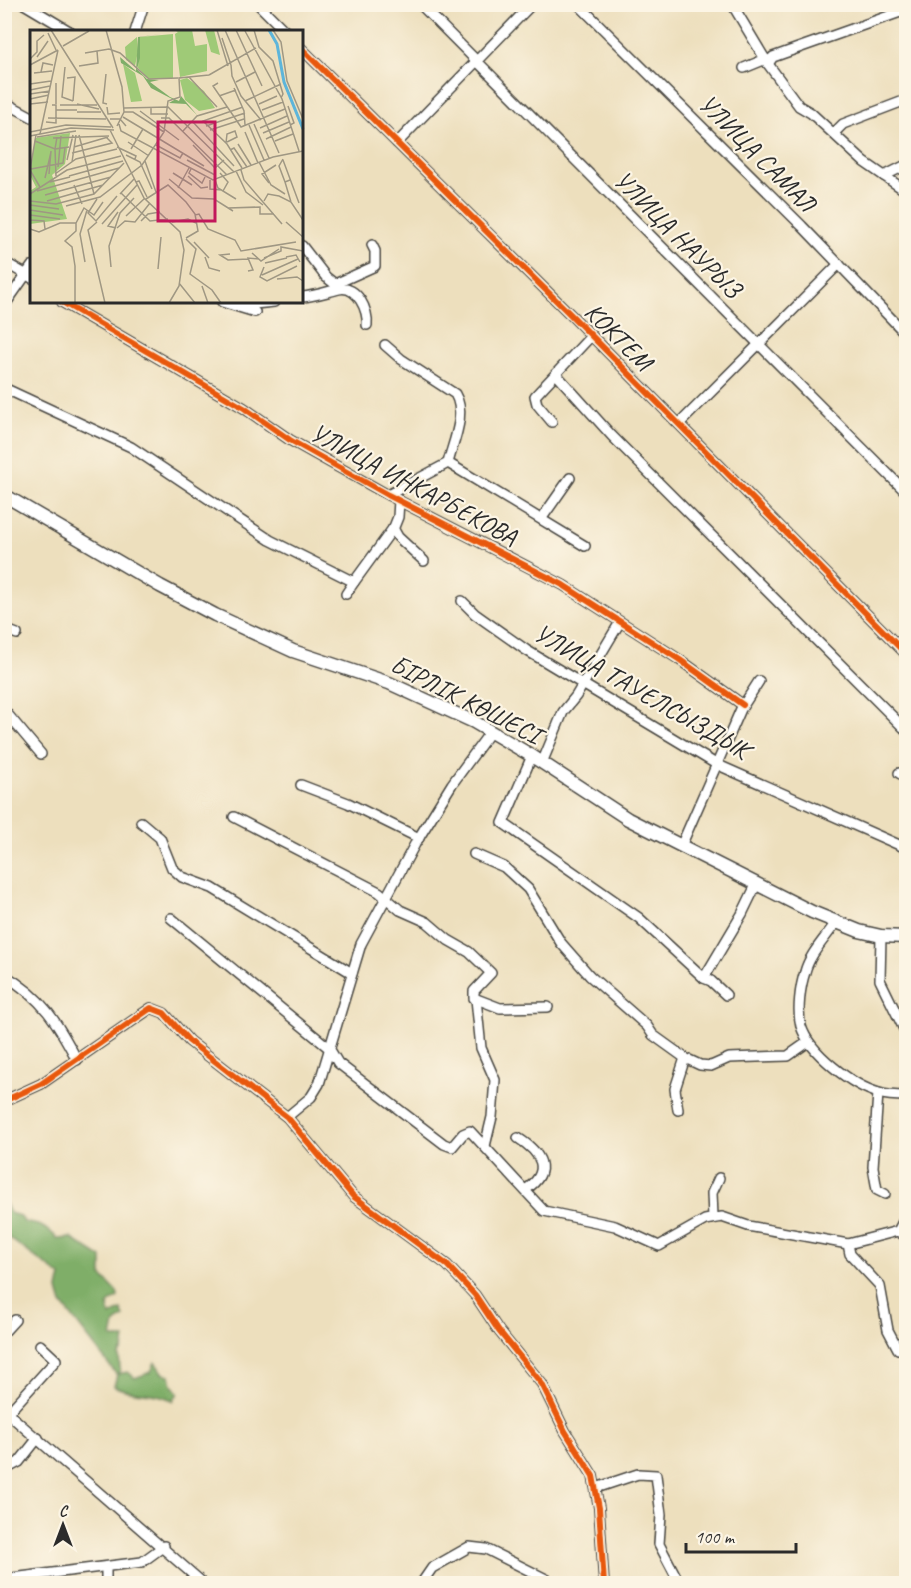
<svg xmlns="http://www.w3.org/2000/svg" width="911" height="1588" font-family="Caveat,sans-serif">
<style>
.forest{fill:#7fae68;stroke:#556c4a;stroke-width:1.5}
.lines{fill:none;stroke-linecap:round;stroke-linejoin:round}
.minor-casing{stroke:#484641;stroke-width:12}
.major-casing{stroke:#484641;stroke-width:15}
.minor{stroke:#fff;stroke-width:9}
.major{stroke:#fff;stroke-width:12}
.cycleway-casing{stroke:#fcf5e5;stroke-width:10}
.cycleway{stroke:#e8590c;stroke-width:6}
.labels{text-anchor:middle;stroke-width:4.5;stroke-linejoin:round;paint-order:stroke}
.street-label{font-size:26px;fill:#2b2b2b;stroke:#fcf5e5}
.inset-river{fill:none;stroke:#5db5da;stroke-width:3}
.inset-road{fill:none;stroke:#9f9783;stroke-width:1.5}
.view{fill:#c2185b;fill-opacity:0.15;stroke:#c2185b;stroke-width:3}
.inset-edge{fill:none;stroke:#2b2b2b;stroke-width:3}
</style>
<rect width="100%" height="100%" fill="#fcf5e5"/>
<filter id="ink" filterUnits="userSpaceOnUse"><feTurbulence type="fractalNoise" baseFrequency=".0167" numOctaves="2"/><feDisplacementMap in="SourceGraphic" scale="12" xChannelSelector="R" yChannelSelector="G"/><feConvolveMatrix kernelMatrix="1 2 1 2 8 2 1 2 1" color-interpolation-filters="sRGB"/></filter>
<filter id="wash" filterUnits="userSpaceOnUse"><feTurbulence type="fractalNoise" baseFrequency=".008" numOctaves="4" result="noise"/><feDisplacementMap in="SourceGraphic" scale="24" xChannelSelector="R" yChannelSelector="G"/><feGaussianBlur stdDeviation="1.35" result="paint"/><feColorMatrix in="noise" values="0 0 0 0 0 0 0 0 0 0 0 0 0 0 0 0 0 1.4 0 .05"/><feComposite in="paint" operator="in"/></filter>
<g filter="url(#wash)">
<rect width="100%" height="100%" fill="#eddfbd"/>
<!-- forest -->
<path class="forest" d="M5 1202 10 1213 20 1216 25 1223C39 1223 49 1229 58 1239L71 1238 102 1258V1276L117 1292 118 1297 108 1304 110 1316 121 1310 124 1317 115 1323 112 1338H125L123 1350 119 1355 120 1370 118 1374 128 1372 135 1378 151 1372 155 1362 163 1374 170 1375 172 1385 178 1393 173 1401C156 1390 133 1396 114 1386L117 1375 62 1304 58 1290 61 1276 5 1235Z"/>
</g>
<g filter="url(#ink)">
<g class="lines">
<!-- minor casing -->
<g class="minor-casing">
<g id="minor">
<polyline points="24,4 71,32"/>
<polyline points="258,4 286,32"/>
<polyline points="420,4 906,492"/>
<polyline points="578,4 802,226 906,334"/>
<polyline points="732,4 768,64 799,106 811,113 864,162 906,191"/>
<polyline points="135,32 144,4"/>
<polyline points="302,49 571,315 906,654"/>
<polyline points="768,64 773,57 787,52 906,10"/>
<polyline points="744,68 766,59"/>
<polyline points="4,102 32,117"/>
<polyline points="834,133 843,124 906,100"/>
<polyline points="397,143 532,4"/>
<polyline points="884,176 906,165"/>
<polyline points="302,246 326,277 340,288"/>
<polyline points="4,262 32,278"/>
<polyline points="335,284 375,266 375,251 372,245"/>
<path d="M302 297C315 296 326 292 339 289 357 285 369 311 367 325"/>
<polyline points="62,302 244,408 290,440 388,495 563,585 680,660 743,705"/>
<polyline points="222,302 255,312"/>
<polyline points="4,306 32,266"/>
<polyline points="236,306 274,302"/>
<path d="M385 345 401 359 455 394C467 414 453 442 448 463L388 495"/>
<polyline points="556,374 612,436 906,730"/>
<polyline points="4,388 131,447 270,540 354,582 394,527 398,517 399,500"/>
<polyline points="552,422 537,404 535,396 591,336"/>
<polyline points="679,424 839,264"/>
<polyline points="448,463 585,546"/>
<polyline points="542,518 570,478"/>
<polyline points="393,528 398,537 424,561"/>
<polyline points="346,594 354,582"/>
<polyline points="462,601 475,614 526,650 716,764 906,848"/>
<polyline points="4,629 17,634"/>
<polyline points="4,710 41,754"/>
<polyline points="532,756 503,823 639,918 704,978 742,914 757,883"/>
<polyline points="542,763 563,712 576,696 620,622"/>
<polyline points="899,773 906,777"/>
<polyline points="301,785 348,803 419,838"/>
<polyline points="234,817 379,892 400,910 427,922 448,940 469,952 491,973 474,991 474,998 500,1008 548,1007"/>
<polyline points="141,822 160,838 172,868 182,877 212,888 352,973"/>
<polyline points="681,846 741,709 759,681"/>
<polyline points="474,854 504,867 528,889 561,943 590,976 647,1026 653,1035 685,1058 700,1065 711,1066 729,1058 788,1056 808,1042"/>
<polyline points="171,918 329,1048 338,1063 444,1144 452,1147 463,1134 470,1131 544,1211 615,1226 659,1246 705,1220 722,1217 748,1226 848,1244 898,1231 906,1237"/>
<path d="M836 922C826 938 810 953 805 972 800 987 797 1011 801 1026 809 1053 853 1086 879 1093 888 1096 897 1096 906 1096"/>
<polyline points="881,936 880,980 906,1033"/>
<polyline points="905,937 906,920"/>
<path d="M4 975C43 998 57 1022 77 1060"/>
<polyline points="704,978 711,981 726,995"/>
<polyline points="476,999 481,1048 495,1080 492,1117 485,1146"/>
<polyline points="878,1093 873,1167 877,1190 885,1194"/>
<polyline points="4,1101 41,1084 151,1008 164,1013 189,1041 287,1117 353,1196 447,1265 475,1295 499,1331 542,1384 565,1431 593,1476 599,1508 604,1584"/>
<polyline points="678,1110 675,1089 685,1058"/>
<polyline points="287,1117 311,1097 319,1084 361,944 415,844 452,784 491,731"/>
<path d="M518 1138C540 1152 554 1171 525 1190"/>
<polyline points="713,1217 712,1193 719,1178"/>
<polyline points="898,1231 906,1216"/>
<polyline points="848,1244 850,1254 880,1286 888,1330 898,1349"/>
<polyline points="4,1332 15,1320"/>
<polyline points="4,1410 204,1584"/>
<polyline points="8,1413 56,1360 40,1345"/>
<polyline points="4,1470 19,1462 38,1438"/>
<polyline points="596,1488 638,1474 656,1475 661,1515 659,1544 680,1584"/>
<polyline points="106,1568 106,1584"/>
<polyline points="4,1579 142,1562 164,1546"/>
<polyline points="421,1584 432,1568 469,1547 486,1549 556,1584"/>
</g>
</g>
<!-- major casing -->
<g class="major-casing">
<polyline id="major" points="4,495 160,586 215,615 293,651 389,683 474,722 532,756 628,819 812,912 859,931 881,936 906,937"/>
</g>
<!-- minor -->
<use href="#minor" class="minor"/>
<!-- major -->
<use href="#major" class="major"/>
<!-- cycleway casing -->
<g class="cycleway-casing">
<g id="cycleway">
<polyline points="302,49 571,315 906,654"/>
<polyline points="62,302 244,408 290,440 388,495 563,585 680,660 743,705"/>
<polyline points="4,1101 41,1084 151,1008 164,1013 189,1041 287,1117 353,1196 447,1265 475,1295 499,1331 542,1384 565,1431 593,1476 599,1508 604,1584"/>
</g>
</g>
<!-- cycleway -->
<use href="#cycleway" class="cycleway"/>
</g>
</g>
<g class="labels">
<!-- street labels -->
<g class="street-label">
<text transform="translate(758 153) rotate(45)" y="9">УЛИЦА САМАЛ</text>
<text transform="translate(678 234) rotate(45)" y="9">УЛИЦА НАУРЫЗ</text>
<text transform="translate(619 336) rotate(45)" y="9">КОКТЕМ</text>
<text transform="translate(414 484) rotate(28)" y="9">УЛИЦА ИНКАРБЕКОВА</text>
<text transform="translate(642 691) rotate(30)" y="9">УЛИЦА ТАУЕЛСЫЗДЫК</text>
<text transform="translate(466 699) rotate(27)" y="9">БІРЛІК КӨШЕСІ</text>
</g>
</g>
<!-- overview -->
<g transform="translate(30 30)">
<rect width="273" height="273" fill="#eddfbd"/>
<path d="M144 0H162L165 16 177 14V41L150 47 145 4 148 2ZM175 0H184L190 25 181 22ZM143 4V48L119 49 108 38 110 7ZM107 7 108 21 105 36 96 30 95 17ZM93 34 105 43 112 71 101 72ZM157 48 174 61 185 78 169 81 155 70 150 50ZM40 103 35 134 22 145 37 189 0 194V161L6 157 0 145 5 108Z" fill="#9fca77"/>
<path d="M132 4 110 7V28L107 39 117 49 129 50 120 52 140 67 149 71 151 66 167 85 156 74 139 73 144 70 121 58 113 46 91 33 90 27 106 41 108 7Z" fill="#7fae68"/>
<path class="inset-river" d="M239 0 247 14 254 52 273 99"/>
<path class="inset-road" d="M21 0 83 98M76 0 92 57 94 82 87 96M187 0 198 36M195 0 249 123M206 0 232 56M224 0 229 17 243 31 253 64 251 68M243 0 251 12 257 51 273 89M215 1 252 69 269 121M18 3 26 20M192 8 201 35M33 16 59 1M55 23 79 19 90 23 119 49 148 48M7 27 18 11M0 29 7 22V11L14 5M0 35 28 20M201 35 202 46 211 66 231 90M49 36 68 33 67 21M35 37 32 67 43 71M11 42 13 33 23 35M4 43 22 41M76 44 73 73 77 74M179 45 226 18M159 47 187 77M37 48 45 47 43 71M206 52 225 42M26 53V74M188 53 183 56 211 97 255 79M0 54 21 51M204 58 214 81 215 95M0 60 20 56M0 64 20 61M189 66 206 60M0 69 19 65M215 71 251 54M0 74 18 72M47 74 69 79M229 74 247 66M30 75H67M258 76 264 93 260 95M77 77 78 84 90 83M121 77V84H138M94 78 138 77 204 142M26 80H47M232 80 253 72M110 81 149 110M47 82H71M94 82H103L134 102M93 87 174 136M18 88 76 89M131 88H139L197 145M80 89H90L96 96M162 91 204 136M16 92 26 93V75H22M89 94 91 101 183 150 243 127 273 121M224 94 239 128M219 95 234 130M176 96 215 83M230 98 257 86M80 100 114 168 150 202 154 220 149 256 139 273M180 100 214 89M153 101 167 86 197 77M0 102 36 95 81 97M215 102 228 133M233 103 259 92M10 104 28 20M6 105 0 140 10 157M49 105 64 164M0 106 41 98 84 100M7 107 46 101M23 108 79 106M236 109 261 97M5 111 25 119 27 107M245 111 263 104M98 112 119 126M196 113 197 104 205 101 207 107 197 112M208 114 221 135M126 115 150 128 153 123M163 115 185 138 194 130M44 117 78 107M87 117 106 126 105 129M101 119 113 99M200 120 204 118 217 137M42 123 82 113 77 108M96 125 110 132 122 159M253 129 249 136 255 152 260 150M37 130 43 105M157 130 185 145M253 130 269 173M115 131 126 162M42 132 46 105M229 132 241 155 255 164M28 137 31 106M212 138 197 114 173 91 213 77M1 139 33 133 35 118M161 139 159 143 172 153 175 147M211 140 214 150 252 194M206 141 216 162 233 175M143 143 162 155M190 143 198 152 193 161M19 144 21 121M25 144 46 129 87 119M26 146 25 119 39 117M39 146 93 131M158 146 171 158 178 157M15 148 21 122M139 149 162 168 184 169 203 181M180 150V159L192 160M185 150 188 158 206 169M20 152 40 147M106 152 109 151 117 167M255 152 261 172M239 153 232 144 246 135M44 155 52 174M148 158 159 138M7 161 89 138M91 163 120 191 138 189M0 164 37 140 91 126M90 164 104 149M15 165 81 147M67 169 58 183 66 191 87 166M116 169 138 155 156 172 165 184 168 201 156 208M0 171 26 174 64 164 94 133M17 171 73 155M234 171 238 164 249 166 261 172 273 190M0 175 29 179M36 176 70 167 112 135 134 102 138 71 150 67 149 48 179 45M198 178 230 177V184H244M0 180 33 185M0 185 30 189M165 185 169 184 178 199 205 210 211 221 266 212M96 186 115 168M0 190 14 191 15 199M111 191 118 184 130 182M67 192 58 200 75 273M142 192 158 189 166 193M256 192 273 207M72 194 107 155M86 198 78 196 88 182M87 198 95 191 105 192 120 173M0 199 9 202 30 193H46L54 178 64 185 73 172M156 209 166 219 160 244 182 260 191 273M164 212 179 228M222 223 231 231 249 219M200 224 190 225 198 230 218 229M175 227 179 238 190 241M256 227 266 225 270 232M234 228 251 221V217L273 221M55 232 50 204 57 180M235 233 257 228M81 237 79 216 90 183 104 168M234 237 230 247 237 251 267 236M128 239 131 207M218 241 223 240 218 228 229 229M232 245 268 229M247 249 267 247 273 251M149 253 165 273M172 256 178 273M45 273V236L42 217 35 211 46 201V193"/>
<path class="view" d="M128 92H185V191H128Z"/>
<rect width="273" height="273" class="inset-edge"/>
</g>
<!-- margin -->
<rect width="911" height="1588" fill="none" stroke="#fcf5e5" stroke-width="24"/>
<!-- north arrow -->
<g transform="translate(63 1525)" stroke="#fcf5e5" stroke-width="4.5" paint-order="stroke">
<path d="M0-4.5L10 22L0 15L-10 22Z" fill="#2b2b2b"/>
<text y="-9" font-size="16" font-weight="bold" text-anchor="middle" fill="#2b2b2b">С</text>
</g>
<!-- scale -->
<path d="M686 1543v9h110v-9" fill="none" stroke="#2b2b2b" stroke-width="3"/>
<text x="695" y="1543" font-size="18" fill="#2b2b2b" stroke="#fcf5e5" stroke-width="4.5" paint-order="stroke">100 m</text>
</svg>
